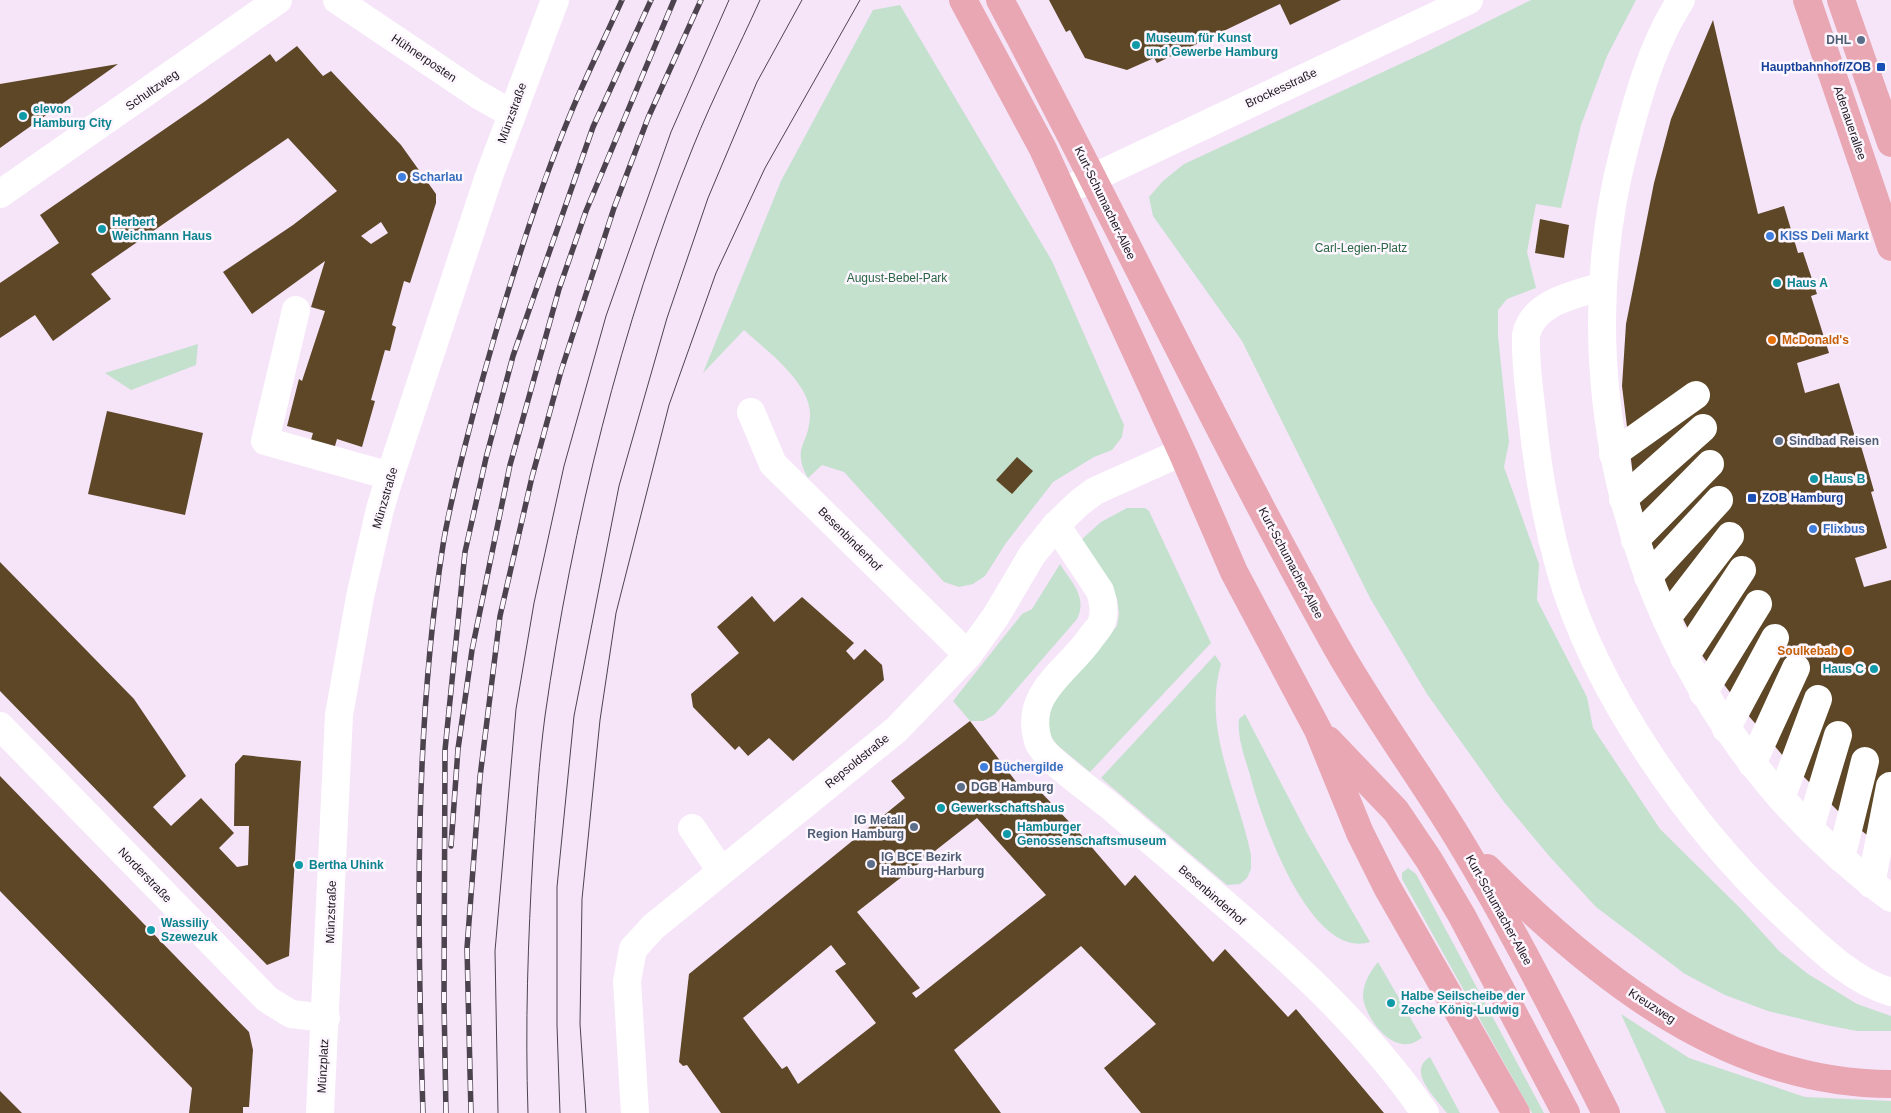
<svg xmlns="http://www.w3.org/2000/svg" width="1891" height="1113" font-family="Helvetica,sans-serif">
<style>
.green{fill:#c3e1cd}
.building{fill:#5d4726;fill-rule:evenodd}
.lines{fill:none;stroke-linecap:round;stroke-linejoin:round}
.minor{stroke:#fff;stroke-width:28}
.major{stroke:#e8a7b2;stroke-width:28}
.tram{stroke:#4c434e;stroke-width:1}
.rail-casing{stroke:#4c434e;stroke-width:5.5}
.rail{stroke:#fdf6fe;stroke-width:4;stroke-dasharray:11;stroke-linecap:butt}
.service-dot{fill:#5c6f8a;stroke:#fdf6fe;stroke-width:2}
.culture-dot{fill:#0f9aa8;stroke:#fdf6fe;stroke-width:2}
.transit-dot{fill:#1a4fb4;stroke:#fdf6fe;stroke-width:2}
.shop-dot{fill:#3f7fe0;stroke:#fdf6fe;stroke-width:2}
.food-dot{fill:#e8710a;stroke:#fdf6fe;stroke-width:2}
.labels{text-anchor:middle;stroke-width:5;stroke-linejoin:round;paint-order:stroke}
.culture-label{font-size:12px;font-weight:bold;fill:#0d838f;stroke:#fdf6fe;text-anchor:start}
.service-label{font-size:12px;font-weight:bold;fill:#4e5e75;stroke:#fdf6fe;text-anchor:start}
.street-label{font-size:12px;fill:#1c161e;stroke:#fdf6fe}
.transit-label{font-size:12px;font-weight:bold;fill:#164399;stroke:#fdf6fe;text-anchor:end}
.shop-label{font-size:12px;font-weight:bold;fill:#366cbe;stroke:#fdf6fe;text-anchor:start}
.park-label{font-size:12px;fill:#296643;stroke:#fdf6fe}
.food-label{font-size:12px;font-weight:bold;fill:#c56008;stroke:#fdf6fe;text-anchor:start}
</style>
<rect width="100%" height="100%" fill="#f6e4f9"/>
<!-- green -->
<g class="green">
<polygon points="1531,0 1636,0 1607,56 1581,125 1561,208 1536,204 1527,252 1536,288 1507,299 1498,310 1498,336 1509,442 1504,467 1539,564 1537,600 1587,697 1593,728 1660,829 1741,909 1779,951 1808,974 1857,1004 1891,1016 1891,1031 1857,1031 1826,1025 1768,1011 1725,995 1685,974 1596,907 1550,857 1504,802 1427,694 1370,598 1242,341 1153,216 1149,197 1163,181 1184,164 1426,52"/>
<path d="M900 5 1052 261 1124 425 1122 437 1112 450 1094 457 1053 482 1006 543 985 576 973 584 959 587 944 582 844 472 822 465 808 478C791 447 809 445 810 416 812 384 766 350 744 330L703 373 781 181 873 10Z"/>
<polygon points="198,344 196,365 131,390 105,373"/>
<polygon points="1127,508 1145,508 1149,511 1211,643 1090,772 1056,744 1046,728 1049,707 1117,626 1119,614 1117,598 1081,540 1101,522"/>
<path d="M1060 564C1071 582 1088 597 1077 619L994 715 983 721H970L953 701 1022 614 1032 609Z"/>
<path d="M1215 655 1221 664C1202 730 1238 791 1251 855V869L1247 878 1240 884 1227 885 1101 778Z"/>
<path d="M1245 714 1307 833 1370 942C1310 961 1261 818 1250 775 1245 758 1237 737 1239 719Z"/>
<polygon points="1408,868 1416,874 1544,1113 1532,1113 1402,879 1402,873"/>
<path d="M1378 962 1422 1038C1418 1040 1413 1044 1408 1044 1387 1047 1365 1016 1363 997 1363 983 1370 972 1378 962Z"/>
<polygon points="1621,1014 1689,1058 1805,1097 1891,1101 1891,1113 1666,1113"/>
<path d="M1430 1057 1460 1113H1447C1436 1098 1406 1071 1430 1057Z"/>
</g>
<!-- building -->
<g class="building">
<polygon points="1049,0 1341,0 1290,25 1280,4 1157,63 1154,58 1127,70 1085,58 1070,30 1066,32"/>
<polygon points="1713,20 1758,214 1784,206 1798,253 1803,252 1817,294 1811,296 1829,353 1797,363 1805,393 1839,383 1855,437 1858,436 1866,463 1874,491 1871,492 1887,548 1855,558 1864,587 1891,580 1891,854 1843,816 1784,757 1741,707 1701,654 1661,576 1634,484 1622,386 1626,324 1654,183 1671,119"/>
<path d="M297 46 323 76 331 71 401 145 436 194V203L410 283 404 281 392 325 396 327 390 351 385 350 371 400 375 401 362 447 337 439 333 453 309 447 313 433 287 426 299 379 302 381 325 311 311 307 325 261 252 314 223 272 293 225 337 191 288 138 91 274 111 299 53 341 35 315 0 338V283L59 243 40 215 204 102 270 54 276 62ZM381 222 388 233 371 244 361 236Z"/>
<polygon points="118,64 0,148 0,84"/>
<polygon points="1540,219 1569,225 1564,258 1535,253"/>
<polygon points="107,411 203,433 185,515 88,494"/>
<polygon points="1017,457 1033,471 1012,494 996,480"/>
<polygon points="0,562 134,699 186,776 153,807 171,826 201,798 234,833 219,848 237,867 248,865 249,826 234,826 235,764 243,755 301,761 289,956 267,965 0,691"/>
<polygon points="752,596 774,622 802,597 854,643 846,651 854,660 865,649 882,665 884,680 793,761 769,738 748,756 739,746 735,750 693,707 691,694 739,653 717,627"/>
<path d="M970 721 1017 783 1035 786 1077 830 1125 886 1135 875 1213 962 1225 949 1288 1017 1296 1009 1384 1113H1141L1104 1068 1156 1024 1081 946 954 1050 1001 1113H721L687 1065 683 1066 679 1062 689 974 905 798 891 781ZM977 818 1046 895 916 998 912 993 920 988 857 912ZM831 945 846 964 835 971 876 1023 798 1084 787 1066 782 1069 743 1018Z"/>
<polygon points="0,776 249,1032 253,1050 249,1107 243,1107 243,1113 189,1113 192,1088 0,891"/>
<polygon points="0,1091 22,1113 0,1113"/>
</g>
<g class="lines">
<!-- minor -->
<g class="minor">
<polyline points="337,0 477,94 512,114"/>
<path d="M1681 0C1652 44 1637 100 1624 150 1552 426 1661 731 1891 898"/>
<polyline points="1063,192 1469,0"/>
<polyline points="0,194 278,0"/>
<path d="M1603 286C1574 295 1533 302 1526 335 1525 362 1529 388 1532 414 1537 466 1546 519 1560 569 1595 692 1690 827 1783 914 1814 942 1849 980 1891 992"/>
<polyline points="296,310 265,441 390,476"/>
<polyline points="751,412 773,464 968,655"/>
<polyline points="1613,454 1696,395"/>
<polyline points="1623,499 1703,428"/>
<path d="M1056 525 1100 591C1103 600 1105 611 1102 621 1101 626 1095 632 1092 636 1069 671 1023 692 1038 741 1042 757 1094 793 1110 806 1218 900 1344 994 1425 1113"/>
<polyline points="1635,540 1710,464"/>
<polyline points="1648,577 1719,500"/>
<polyline points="1666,619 1730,536"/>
<polyline points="1684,658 1742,570"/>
<polyline points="1703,693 1758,604"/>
<polyline points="0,726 267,999 291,1014 326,1018"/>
<polyline points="1726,729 1775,638"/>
<polyline points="1752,764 1796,668"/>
<polyline points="1781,798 1818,699"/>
<polyline points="692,828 721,871"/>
<polyline points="1810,828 1838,735"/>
<polyline points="1841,858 1865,761"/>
<polyline points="1871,884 1890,786"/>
<polyline points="320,1113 339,715 360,597 380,509 390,476 489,176 555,0"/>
<polyline points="635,1113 627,981 633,949 653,927 896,730 968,655 996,616 1032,555 1056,525 1079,503 1095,491 1182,452"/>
</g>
<!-- major -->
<g class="major">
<polyline points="963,0 1043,149 1182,452 1234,572 1318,730 1360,833 1387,887 1516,1113"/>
<path d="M1000 0C1113 211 1215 429 1332 639 1370 708 1417 771 1458 838 1512 927 1559 1020 1606 1113"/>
<polyline points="1807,0 1891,247"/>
<polyline points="1841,0 1891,143"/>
<polyline points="1328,740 1396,811 1429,860 1462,916 1566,1113"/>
<path d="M1487 868C1597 978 1728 1084 1891 1084"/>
</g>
<!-- tram -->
<g class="tram">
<polyline points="498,1113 495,951 516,709 534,603 564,466 606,316 671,132 729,0"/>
<path d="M528 1113C525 1026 528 940 533 854 536 808 539 761 545 716 572 526 621 324 693 147 713 97 738 49 760 0"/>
<polyline points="560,1113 557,1025 557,887 574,716 619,486 667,318 708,198 757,82 802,0"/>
<polyline points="586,1113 580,1024 582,899 600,720 616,613 669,405 716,273 765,168 860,0"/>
</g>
<!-- rail casing -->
<g class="rail-casing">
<g id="rail">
<polyline points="451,846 458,749 472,650 510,465 559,289 586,211 674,0"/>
<path d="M423 1113C417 923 414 733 443 545 451 496 465 447 477 399 503 304 532 207 570 115 586 76 605 38 622 0"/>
<polyline points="446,1113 444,1001 445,750 465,552 486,458 513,356 593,127 651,0"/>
<polyline points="471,1113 467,948 480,777 500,616 532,477 561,371 614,208 648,118 701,0"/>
</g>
</g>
<!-- rail -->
<use href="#rail" class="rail"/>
</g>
<!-- markers -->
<g class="service-dot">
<circle cx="1861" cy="40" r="5"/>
<circle cx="1779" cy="441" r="5"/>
<circle cx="961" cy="787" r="5"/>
<circle cx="914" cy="827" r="5"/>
<circle cx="871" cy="864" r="5"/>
</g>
<g class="culture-dot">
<circle cx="1136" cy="45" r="5"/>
<circle cx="23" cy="116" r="5"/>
<circle cx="102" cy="229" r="5"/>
<circle cx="1777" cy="283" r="5"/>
<circle cx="1814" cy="479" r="5"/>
<circle cx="1874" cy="669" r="5"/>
<circle cx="941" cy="808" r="5"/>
<circle cx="1007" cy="834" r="5"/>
<circle cx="299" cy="865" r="5"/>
<circle cx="151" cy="930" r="5"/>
<circle cx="1391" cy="1003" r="5"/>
</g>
<g class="transit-dot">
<rect x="1876" y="62" width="10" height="10" rx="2.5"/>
<rect x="1747" y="493" width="10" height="10" rx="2.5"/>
</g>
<g class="shop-dot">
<circle cx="402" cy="177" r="5"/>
<circle cx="1770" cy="236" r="5"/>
<circle cx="1813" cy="529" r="5"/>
<circle cx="984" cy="767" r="5"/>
</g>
<g class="food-dot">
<circle cx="1772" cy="340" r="5"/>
<circle cx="1848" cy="651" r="5"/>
</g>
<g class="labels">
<!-- culture labels -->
<g class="culture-label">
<text x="1146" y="42">Museum für Kunst<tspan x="1146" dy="14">und Gewerbe Hamburg</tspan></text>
<text x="33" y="113">elevon<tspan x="33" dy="14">Hamburg City</tspan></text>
<text x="112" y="226">Herbert<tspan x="112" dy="14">Weichmann Haus</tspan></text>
<text x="1787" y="287">Haus A</text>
<text x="1824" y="483">Haus B</text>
<text x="1864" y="673" text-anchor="end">Haus C</text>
<text x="951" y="812">Gewerkschaftshaus</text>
<text x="1017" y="831">Hamburger<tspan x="1017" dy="14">Genossenschaftsmuseum</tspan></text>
<text x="309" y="869">Bertha Uhink</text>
<text x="161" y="927">Wassiliy<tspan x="161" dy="14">Szewezuk</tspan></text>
<text x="1401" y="1000">Halbe Seilscheibe der<tspan x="1401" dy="14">Zeche König-Ludwig</tspan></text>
</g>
<!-- service labels -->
<g class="service-label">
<text x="1851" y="44" text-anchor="end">DHL</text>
<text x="1789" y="445">Sindbad Reisen</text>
<text x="971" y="791">DGB Hamburg</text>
<text x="904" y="824" text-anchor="end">IG Metall<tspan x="904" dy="14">Region Hamburg</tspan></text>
<text x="881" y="861">IG BCE Bezirk<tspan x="881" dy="14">Hamburg-Harburg</tspan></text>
</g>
<!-- street labels -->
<g class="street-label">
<text transform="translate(424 58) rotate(34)" y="4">Hühnerposten</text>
<text transform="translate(1281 88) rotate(-25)" y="4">Brockesstraße</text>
<text transform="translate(152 90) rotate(-35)" y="4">Schultzweg</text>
<text transform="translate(512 113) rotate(-70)" y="4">Münzstraße</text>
<text transform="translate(1850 123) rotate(71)" y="4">Adenauerallee</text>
<text transform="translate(1105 203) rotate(64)" y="4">Kurt-Schumacher-Allee</text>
<text transform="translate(385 498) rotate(-74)" y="4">Münzstraße</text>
<text transform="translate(850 539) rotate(45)" y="4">Besenbinderhof</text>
<text transform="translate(1291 563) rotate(62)" y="4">Kurt-Schumacher-Allee</text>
<text transform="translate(857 761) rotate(-39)" y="4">Repsoldstraße</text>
<text transform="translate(145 875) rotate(46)" y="4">Norderstraße</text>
<text transform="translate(1212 895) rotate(41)" y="4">Besenbinderhof</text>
<text transform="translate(1499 910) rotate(61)" y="4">Kurt-Schumacher-Allee</text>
<text transform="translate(331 912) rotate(-88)" y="4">Münzstraße</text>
<text transform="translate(1652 1006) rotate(33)" y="4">Kreuzweg</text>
<text transform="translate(323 1066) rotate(-87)" y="4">Münzplatz</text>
</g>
<!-- transit labels -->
<g class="transit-label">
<text x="1871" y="71">Hauptbahnhof/ZOB</text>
<text x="1762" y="502" text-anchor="start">ZOB Hamburg</text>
</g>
<!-- shop labels -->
<g class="shop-label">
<text x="412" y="181">Scharlau</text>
<text x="1780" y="240">KISS Deli Markt</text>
<text x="1823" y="533">Flixbus</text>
<text x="994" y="771">Büchergilde</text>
</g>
<!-- park labels -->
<g class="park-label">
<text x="1361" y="252">Carl-Legien-Platz</text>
<text x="897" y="282">August-Bebel-Park</text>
</g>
<!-- food labels -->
<g class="food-label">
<text x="1782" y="344">McDonald's</text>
<text x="1838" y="655" text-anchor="end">Soulkebab</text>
</g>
</g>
</svg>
